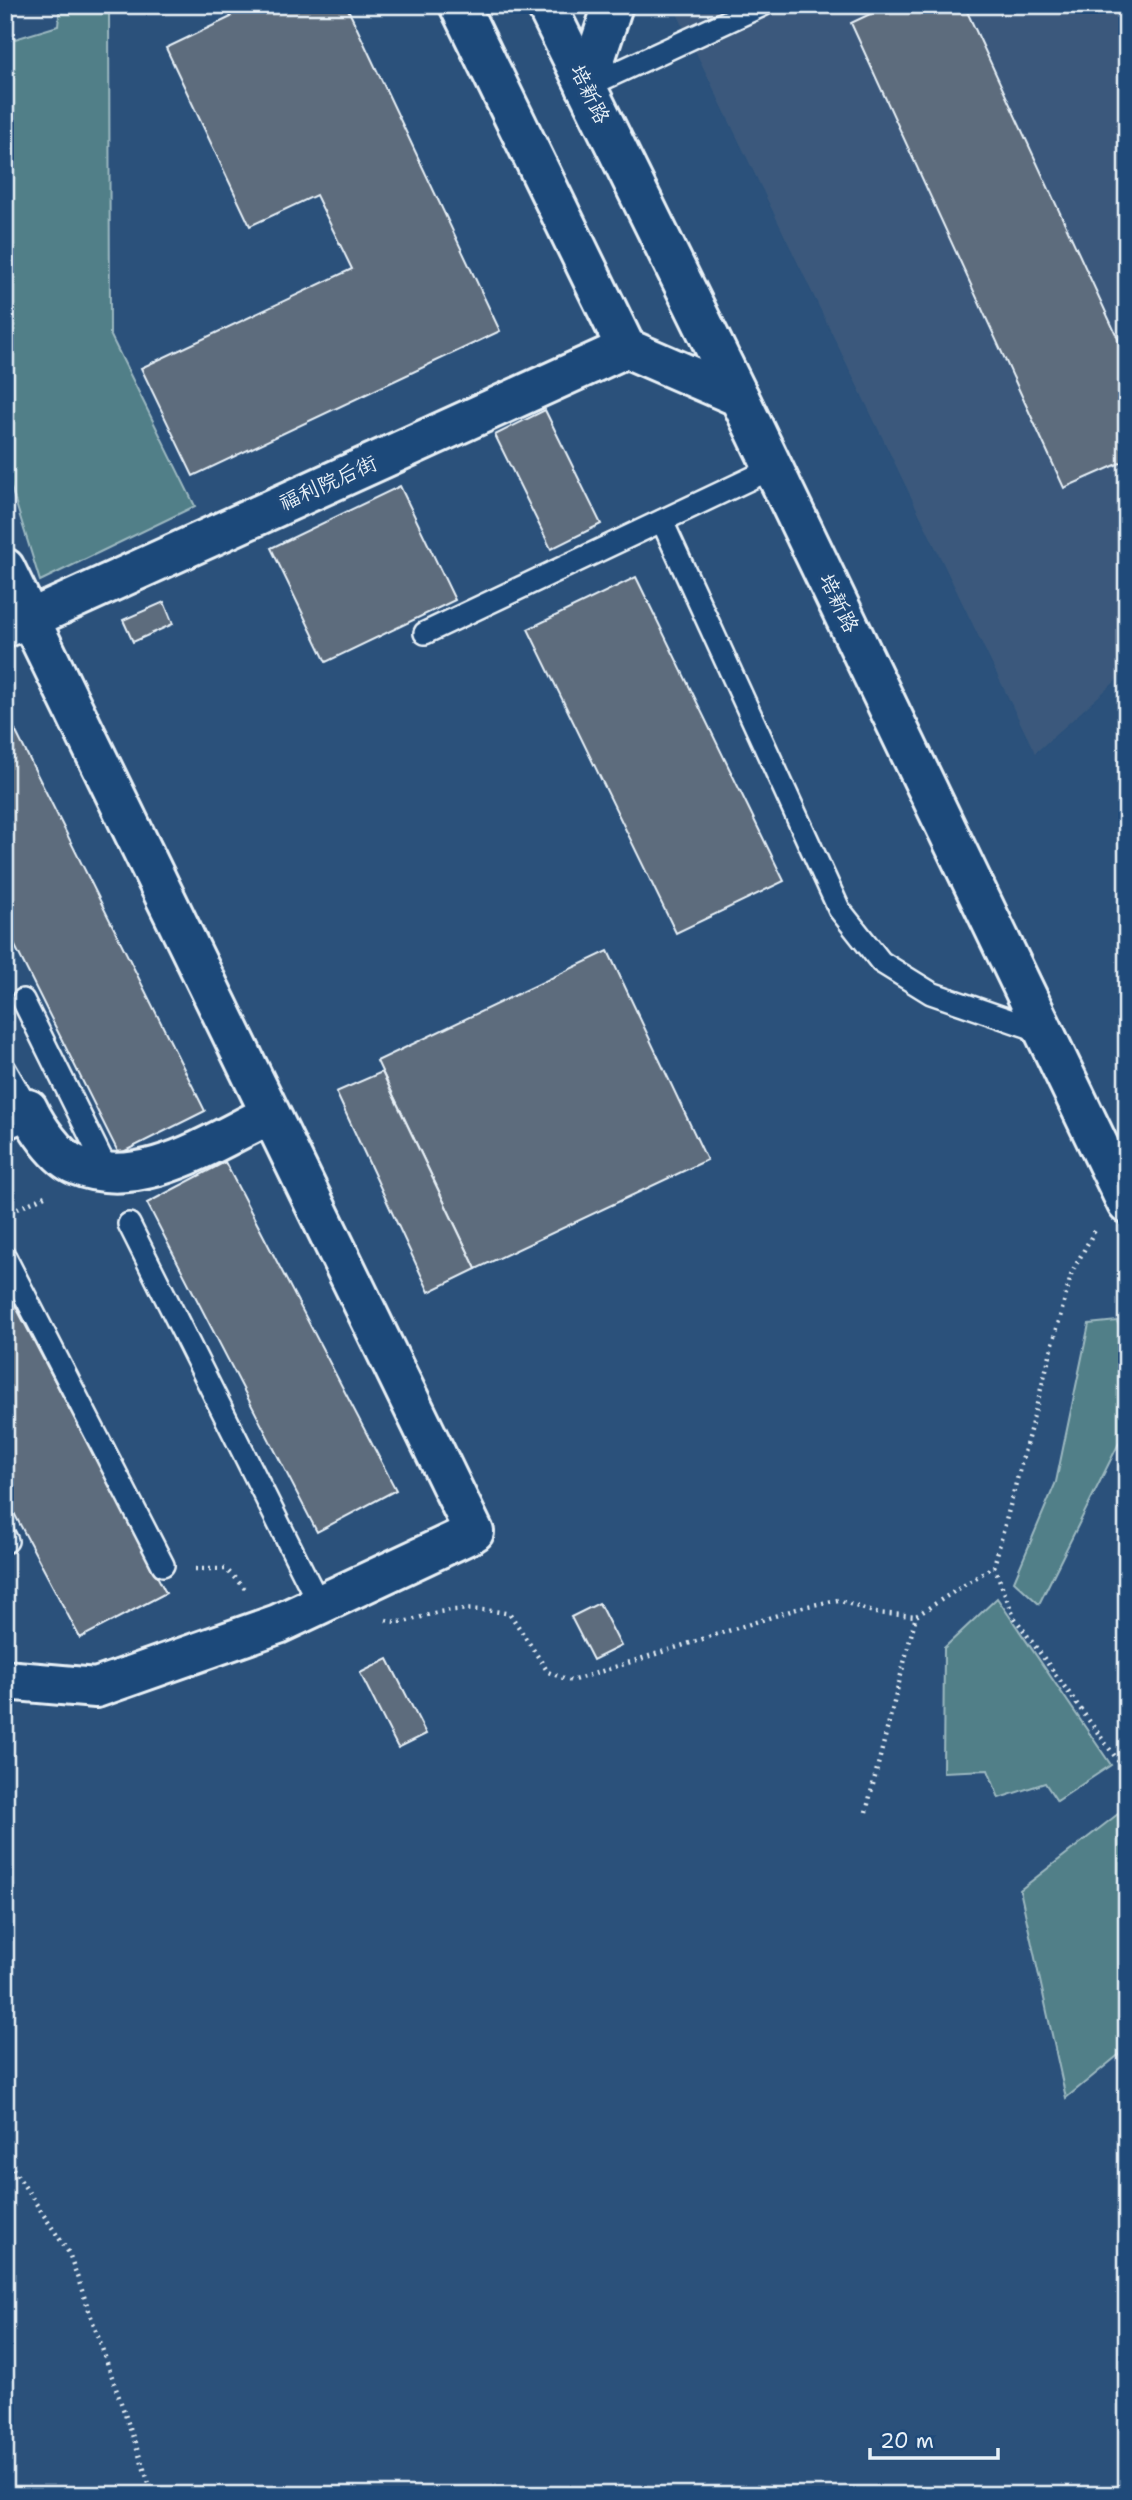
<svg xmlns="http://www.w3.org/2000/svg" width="1132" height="2500" font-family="'Shantell Sans','LXGW WenKai TC',sans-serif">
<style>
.built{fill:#3a597c}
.green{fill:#517f88;stroke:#9cb8c0;stroke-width:2}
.building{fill:#5d6c7d;stroke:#e8f1f8;stroke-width:2}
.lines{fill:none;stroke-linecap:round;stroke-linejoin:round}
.service-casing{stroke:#e8f1f8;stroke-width:26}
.minor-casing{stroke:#e8f1f8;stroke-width:44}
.secondary-casing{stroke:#e8f1f8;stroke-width:44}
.trunk-casing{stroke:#e8f1f8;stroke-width:44}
.path{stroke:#e8f1f8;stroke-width:4.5;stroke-dasharray:2 5;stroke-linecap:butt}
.service{stroke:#1f4a7a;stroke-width:21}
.minor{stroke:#1f4a7a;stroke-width:38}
.secondary{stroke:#1f4a7a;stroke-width:38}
.trunk{stroke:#1f4a7a;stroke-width:38}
.labels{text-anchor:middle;stroke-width:7;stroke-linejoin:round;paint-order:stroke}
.street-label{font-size:21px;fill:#e8f1f8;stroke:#1f4a7a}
</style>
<rect width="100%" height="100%" fill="#2b517b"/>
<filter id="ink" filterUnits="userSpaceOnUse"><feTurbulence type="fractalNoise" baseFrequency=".0143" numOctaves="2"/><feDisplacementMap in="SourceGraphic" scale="14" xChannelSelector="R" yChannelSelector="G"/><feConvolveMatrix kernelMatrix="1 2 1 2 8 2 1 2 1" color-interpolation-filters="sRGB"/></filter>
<g filter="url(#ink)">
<!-- built -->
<polygon class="built" points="673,5 1127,5 1127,671 1035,753"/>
<!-- green -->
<g class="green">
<polygon points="60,5 109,5 110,334 195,506 40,581 5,468 5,42 58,26"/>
<polygon points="1117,1321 1127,1346 1127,1427 1039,1604 1014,1581 1056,1482 1089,1324"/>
<polygon points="997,1598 1111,1765 1057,1801 1045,1783 999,1798 988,1770 943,1772 944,1648"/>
<polygon points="1127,1807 1127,2048 1066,2098 1020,1890"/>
</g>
<!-- building -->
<g class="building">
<polygon points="225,5 346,5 500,331 193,476 141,368 352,269 316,195 250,226 166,48 231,17"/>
<polygon points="889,5 964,5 1127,358 1127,460 1064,488 851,23"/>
<polygon points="545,410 601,524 551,549 495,435"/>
<polygon points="400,486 455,600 326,662 271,548"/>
<polygon points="636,577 784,881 676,933 528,629"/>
<polygon points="164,602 173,624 133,642 123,620"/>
<polygon points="5,710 205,1111 119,1154 5,926"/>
<polygon points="608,951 707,1160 476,1269 377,1061"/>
<polygon points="382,1072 476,1269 429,1292 336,1092"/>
<polygon points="225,1162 396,1490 317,1532 147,1203"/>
<polygon points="5,1286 166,1593 80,1638 5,1496"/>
<polygon points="599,1603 621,1646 593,1660 571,1617"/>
<polygon points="388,1659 426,1734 398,1748 360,1673"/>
</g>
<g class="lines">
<!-- service casing -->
<g class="service-casing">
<g id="service">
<polyline points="586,87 763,5"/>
<polyline points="662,521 839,909 881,962 931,993 1044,1032"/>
<polyline points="425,633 773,468"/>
<polyline points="23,1000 108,1172"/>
<polyline points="5,1069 28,1109"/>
<polyline points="129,1224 319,1604"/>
<polyline points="5,1257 163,1565"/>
<polyline points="5,1537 7,1541"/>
</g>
</g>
<!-- minor casing -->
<g class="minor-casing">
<g id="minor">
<polyline points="586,87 613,5"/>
<polyline points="5,568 474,1532 278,1624 96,1688 5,1680"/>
<polyline points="6,627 30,619 626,348"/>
<path d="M5 1119 28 1109C36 1126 57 1158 76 1165 141 1192 212 1142 269 1115"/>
</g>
</g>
<!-- secondary casing -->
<g class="secondary-casing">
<polyline id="secondary" points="546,5 739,397"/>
</g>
<!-- trunk casing -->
<g class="trunk-casing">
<polyline id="trunk" points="459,5 626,348 739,397 1127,1204"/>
</g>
<!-- path -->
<g class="path">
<polyline points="5,1215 47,1195"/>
<polyline points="994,1566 1014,1617 1127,1773"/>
<polyline points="195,1569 226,1569 247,1591"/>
<path d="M386 1620C406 1626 419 1616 439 1612 462 1608 487 1609 510 1614L548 1672 571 1681 803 1607 838 1600 876 1613 916 1616"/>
<polyline points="866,1812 916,1616 994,1566 1072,1272 1095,1230"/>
<polyline points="5,2157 69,2253 153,2495"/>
</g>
<!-- service -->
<use href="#service" class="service"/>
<!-- minor -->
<use href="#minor" class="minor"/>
<!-- secondary -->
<use href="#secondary" class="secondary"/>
<!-- trunk -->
<use href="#trunk" class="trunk"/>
</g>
</g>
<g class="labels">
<!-- street labels -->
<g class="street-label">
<text transform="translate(590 94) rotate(64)" y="7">培新路</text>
<text transform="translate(328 483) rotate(-24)" y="7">福利院后街</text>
<text transform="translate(839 603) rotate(64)" y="7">培新路</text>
</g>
</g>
<!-- margin -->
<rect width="1132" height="2500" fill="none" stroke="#1f4a7a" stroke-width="28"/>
<rect x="14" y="14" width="1104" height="2472" fill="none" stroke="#e8f1f8" stroke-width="2.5" filter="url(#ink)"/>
<!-- scale -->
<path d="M870 2448v10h128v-10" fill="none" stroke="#e8f1f8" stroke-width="3.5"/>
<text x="880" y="2448" font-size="21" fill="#e8f1f8" stroke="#1f4a7a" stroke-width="5" paint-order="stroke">20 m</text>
</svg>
